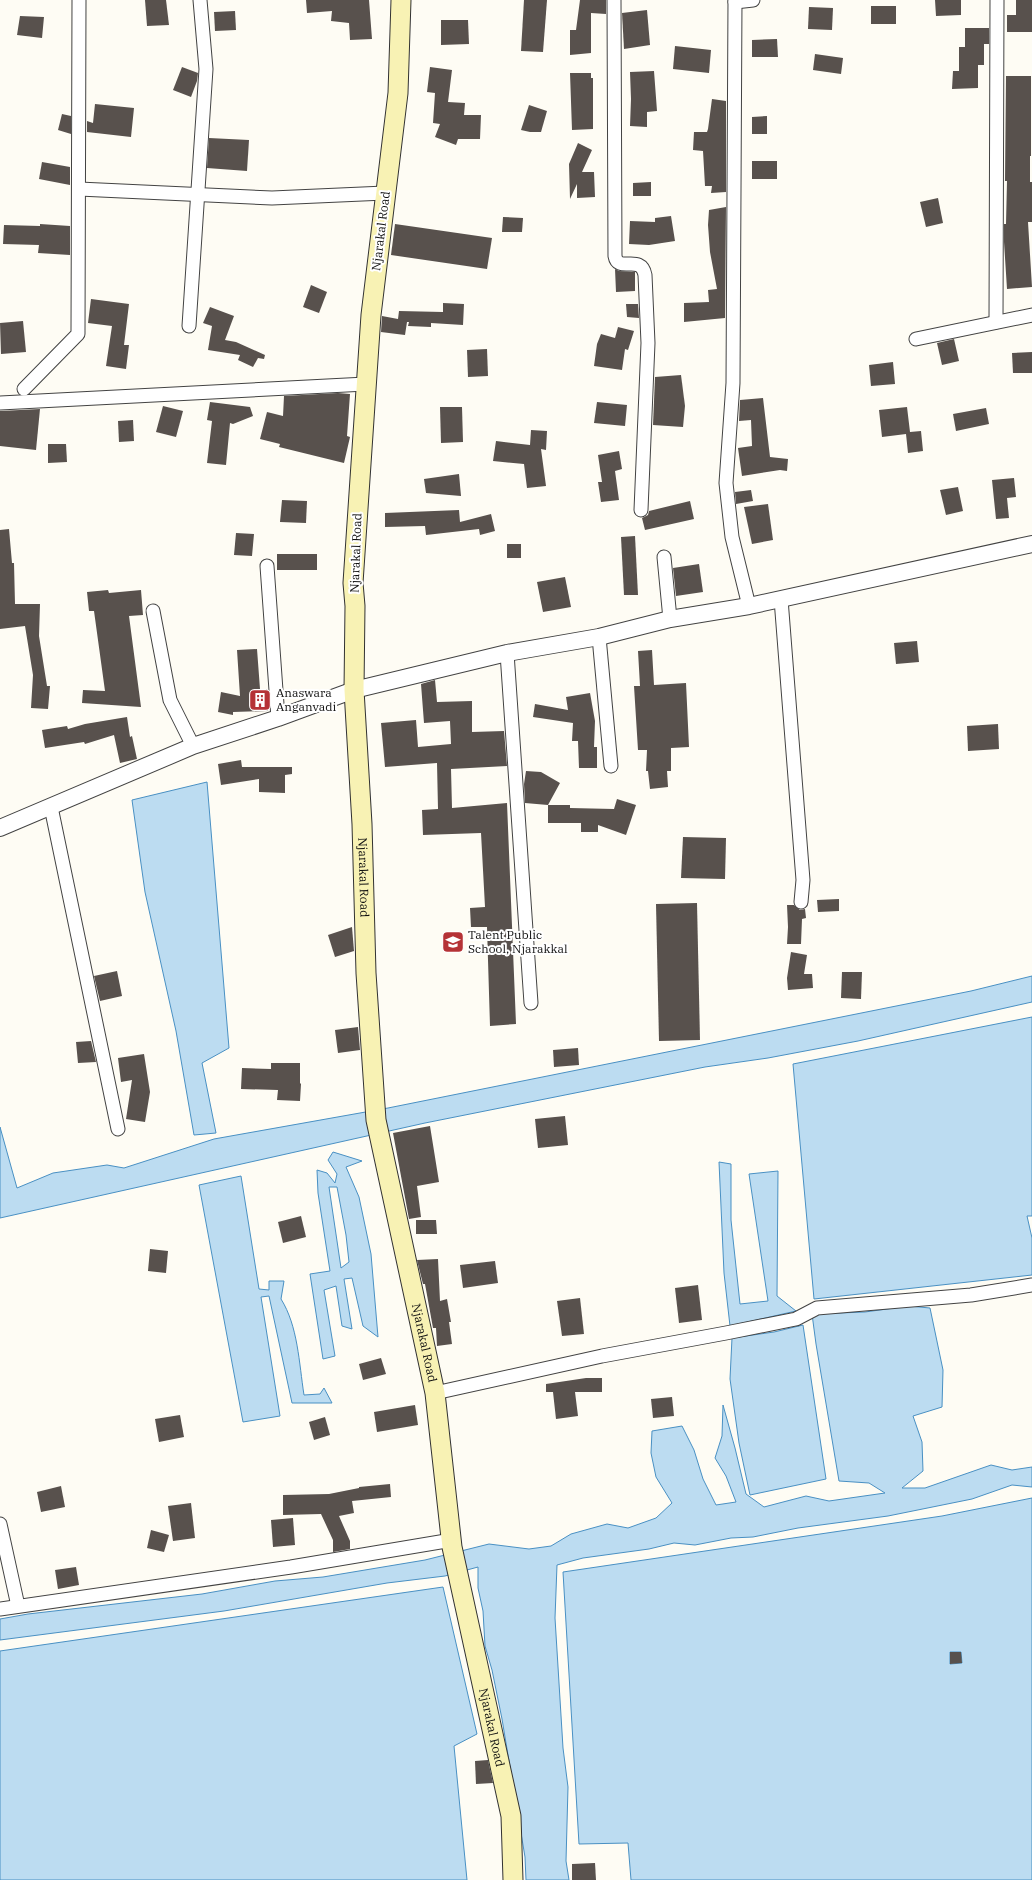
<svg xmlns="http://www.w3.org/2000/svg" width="1032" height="1880" font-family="'IBM Plex Serif',serif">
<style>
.water{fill:#bcdcf1;stroke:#4990c3;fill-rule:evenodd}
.building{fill:#58514d}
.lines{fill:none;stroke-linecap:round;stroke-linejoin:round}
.minor-casing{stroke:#434343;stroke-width:15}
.tertiary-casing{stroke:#434343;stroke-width:18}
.secondary-casing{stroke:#323232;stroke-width:21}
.minor{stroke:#fff;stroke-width:13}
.tertiary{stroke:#fff;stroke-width:16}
.secondary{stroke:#f8f2b4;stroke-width:19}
.labels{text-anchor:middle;stroke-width:4;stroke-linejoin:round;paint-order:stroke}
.street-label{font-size:12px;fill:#101010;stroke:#fff}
.poi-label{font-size:12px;fill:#101010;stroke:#fff;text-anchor:start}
</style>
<rect width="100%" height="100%" fill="#fefcf4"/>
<!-- water -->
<g class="water">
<polygon points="207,782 229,1048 202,1063 216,1133 194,1135 176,1031 145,892 132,800"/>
<polygon points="1032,976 1032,1002 858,1041 768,1058 705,1067 425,1123 0,1218 0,1127 17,1188 53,1173 107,1165 124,1168 214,1139 388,1108 971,991"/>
<polygon points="1032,1017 1032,1216 1027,1216 1032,1238 1032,1275 814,1299 793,1064"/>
<path d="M333 1152 362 1161 346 1167 359 1197 371 1254 378 1337 363 1326 352 1278 344 1279 352 1329 342 1326 336 1286 324 1290 335 1356 323 1359 310 1274 330 1271 318 1193 317 1170 327 1173 335 1183 337 1174 328 1160ZM329 1187H337L346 1235 349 1262 341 1268Z"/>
<polygon points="719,1162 731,1164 731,1220 740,1304 768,1301 749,1174 778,1171 777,1296 796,1311 730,1326 724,1273"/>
<path d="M241 1176 259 1289 269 1290V1281H284L281 1299C298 1326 299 1363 304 1395L320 1394 324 1388 332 1403H292L269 1296 261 1297 280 1416 243 1422 199 1185Z"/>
<polygon points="909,1306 930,1308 943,1370 942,1407 913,1416 922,1442 923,1471 902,1488 925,1488 991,1465 1012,1470 1032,1467 1032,1487 1012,1485 972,1499 888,1516 798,1528 753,1537 731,1538 695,1545 674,1543 649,1549 583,1558 557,1565 555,1618 563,1748 568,1787 566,1861 569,1880 526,1880 525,1857 502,1719 492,1670 485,1646 483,1611 478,1588 478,1567 445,1576 387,1583 224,1611 0,1640 0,1619 28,1614 202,1594 275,1581 323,1577 425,1560 489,1544 529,1549 551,1546 571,1534 607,1524 628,1528 656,1518 672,1503 656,1477 651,1453 652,1431 682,1426 694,1450 703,1479 716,1505 736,1502 726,1476 715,1458 722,1436 723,1405 735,1448 746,1494 764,1507 806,1496 829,1501 885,1493 869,1483 839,1481 816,1344 812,1314 865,1312"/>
<polygon points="803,1325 826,1479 750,1495 739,1443 730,1379 732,1338 774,1332"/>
<path d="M1032 1498V1880H631L628 1843 579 1844 563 1572 942 1516ZM950 1652H961L962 1663 950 1664Z"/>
<polygon points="443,1587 477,1734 454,1746 467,1880 0,1880 0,1651"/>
</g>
<!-- building -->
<g class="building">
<polygon points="145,0 166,0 169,25 147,26"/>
<polygon points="306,0 369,0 372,39 350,40 349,23 331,21 332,11 307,13"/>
<polygon points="524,0 547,0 543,52 521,51"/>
<polygon points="580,0 606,0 606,14 591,13 591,53 570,55 570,30 576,30"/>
<polygon points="935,0 961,0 961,15 936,16"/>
<polygon points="1016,0 1032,0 1032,32 1007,32 1007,15 1016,15"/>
<rect x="871" y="6" width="25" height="18"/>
<polygon points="809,7 833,8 832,30 808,29"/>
<polygon points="647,10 650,45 624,49 622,13"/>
<polygon points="235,11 236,30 215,31 214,12"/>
<polygon points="20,16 44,17 42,38 17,35"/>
<polygon points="441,20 468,20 469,44 441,45"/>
<polygon points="965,28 989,28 989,44 984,44 984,65 978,65 978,88 952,89 953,71 959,71 959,47 965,47"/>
<polygon points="777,39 778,57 752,57 752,40"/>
<polygon points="675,46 711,50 709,73 673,69"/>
<polygon points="815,54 843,58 841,74 813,70"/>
<polygon points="182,67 198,73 197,81 191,97 173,90"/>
<polygon points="430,67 452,70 448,102 465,103 464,115 481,115 480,139 458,139 456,145 435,137 440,124 433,123 435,93 427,92"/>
<polygon points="654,71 657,111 647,112 647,127 630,126 631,99 630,72"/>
<polygon points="570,73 591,73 591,78 593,78 593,129 572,130"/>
<polygon points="1006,76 1031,76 1031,156 1030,156 1030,182 1032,182 1032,222 1028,222 1032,287 1007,289 1004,242 1004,224 1006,224 1007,181 1005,181"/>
<polygon points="712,99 726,101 726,192 711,193 712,186 705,186 703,151 693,150 694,132 707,132 708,129"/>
<polygon points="95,104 134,108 131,137 87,132 87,121 93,123"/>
<polygon points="529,105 547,111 541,132 530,132 521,130"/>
<polygon points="62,114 71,116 71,134 58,130"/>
<polygon points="767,116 767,134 752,134 752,117"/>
<polygon points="209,138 249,140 247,171 207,168"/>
<polygon points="578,143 592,150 582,172 594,172 595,197 577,198 577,184 570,199 569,164"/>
<rect x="752" y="161" width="25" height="18"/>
<polygon points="42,162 70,167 70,185 39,179"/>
<polygon points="651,182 651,196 633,196 633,183"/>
<polygon points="938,198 943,223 926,227 920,202"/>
<polygon points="726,207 725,318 684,322 684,303 709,302 708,290 717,289 710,252 708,225 709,210"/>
<polygon points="671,216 675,241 649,245 629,244 630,221 655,222 655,218"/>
<polygon points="503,217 523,218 522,232 502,232"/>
<polygon points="40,224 70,226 70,255 38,253 39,245 3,244 4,225 40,226"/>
<polygon points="395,224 492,238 487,269 391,255"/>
<polygon points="615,269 619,271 635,272 635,291 616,292"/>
<polygon points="311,285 327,292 319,313 303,307"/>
<polygon points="91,299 129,304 124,345 129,345 126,369 106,366 112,326 88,323"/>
<polygon points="443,303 464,304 463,325 431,323 431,327 408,326 409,322 407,322 405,335 381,332 382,316 398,319 399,311 443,312"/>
<polygon points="626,304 638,304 639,318 627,317"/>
<polygon points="210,307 234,316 225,340 236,342 265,355 264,359 258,358 253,367 238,360 240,355 208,350 212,326 203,323"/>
<polygon points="23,321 26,352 1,354 0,323"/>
<polygon points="618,327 634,331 628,350 625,349 622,370 594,366 597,344 601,334 615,338"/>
<polygon points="954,339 959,361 942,365 937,343"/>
<polygon points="487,349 488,376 468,377 467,350"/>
<polygon points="1032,352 1032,373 1013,373 1012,353"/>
<polygon points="893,362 895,384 871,386 869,365"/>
<polygon points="681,375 685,406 683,427 653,425 655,377"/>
<polygon points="338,393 350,394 347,436 350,437 344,463 279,447 280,444 260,439 267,412 283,416 284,396"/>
<polygon points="763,398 770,457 788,459 787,471 780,470 742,476 738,448 752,446 751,420 739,421 740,400"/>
<polygon points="210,402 250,407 253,416 233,424 230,423 226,465 207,463 212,421 207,420"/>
<polygon points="597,402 627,405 625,426 594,423"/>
<polygon points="163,406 183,411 176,437 156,432"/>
<polygon points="440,407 462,407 463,442 441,443"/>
<polygon points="907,407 910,432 921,431 923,451 908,453 906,434 882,437 879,410"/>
<polygon points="986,408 989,424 956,431 953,414"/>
<polygon points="40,409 36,450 0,446 0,411"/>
<polygon points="133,420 134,441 119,442 118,421"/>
<polygon points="531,430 547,431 546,450 541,449 546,486 527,488 524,464 493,461 496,441 530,445"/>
<polygon points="48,444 66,444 67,462 48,463"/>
<polygon points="619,451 622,469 615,471 619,500 601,502 598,482 602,482 598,455"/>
<polygon points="459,474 461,496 426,493 424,479"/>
<polygon points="1014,478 1016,497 1007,498 1009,518 996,519 992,480"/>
<polygon points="958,487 963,511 946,515 940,490"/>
<polygon points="751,490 753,501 736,504 735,492"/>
<polygon points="282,500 307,501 306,523 280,522"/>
<polygon points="690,501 694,519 645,530 642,518 648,515 649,511"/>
<polygon points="768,504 773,540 752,544 744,507"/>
<polygon points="459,510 460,522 491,514 495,531 480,535 479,529 426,535 425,526 385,527 385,513"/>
<polygon points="9,529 12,563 14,563 15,604 40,604 39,636 47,686 50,686 48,709 31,708 33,675 25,626 0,629 0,530"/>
<polygon points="236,533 254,534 252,556 234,555"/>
<polygon points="635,536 638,595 624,595 621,537"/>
<rect x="507" y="544" width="14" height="14"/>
<rect x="277" y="554" width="40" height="16"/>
<polygon points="699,564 703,592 676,596 673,568"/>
<polygon points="565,577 571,607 543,612 537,582"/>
<polygon points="108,590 109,593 141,590 143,615 129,616 141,707 82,703 83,690 105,691 94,611 89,611 87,592"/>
<polygon points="917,641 919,662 896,664 894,643"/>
<polygon points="257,649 260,689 267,689 268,711 233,712 233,715 218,712 221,692 240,696 237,650"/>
<polygon points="652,650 654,685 686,683 689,747 671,748 671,771 667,771 668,787 650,789 648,771 646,771 647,750 638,750 634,686 640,686 638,651"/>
<polygon points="435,680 437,702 472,701 472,732 504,731 507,766 451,769 452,808 507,803 516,1024 490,1026 487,927 471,927 470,908 485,907 481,833 423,835 422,810 438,809 437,763 385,767 381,723 416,720 418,747 451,744 450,721 424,723 421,684"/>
<polygon points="590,693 595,721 594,747 597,747 597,768 579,768 578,741 572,741 573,723 533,717 535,704 568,710 566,697"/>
<polygon points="127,717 130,737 132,736 137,759 120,763 114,735 85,744 84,742 45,748 42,730 67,726 68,729 85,724"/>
<polygon points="998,724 999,749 968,751 967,726"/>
<polygon points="241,760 242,767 292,767 292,774 285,775 285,793 259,792 259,779 221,785 218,764"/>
<polygon points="526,771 541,772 560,783 548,805 570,805 570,808 614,809 617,799 636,805 626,835 598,825 598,832 581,832 581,823 548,823 548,805 525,803 524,784"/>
<polygon points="683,837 726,838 725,879 681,878"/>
<polygon points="839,899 839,911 818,912 817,900"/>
<polygon points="697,903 700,1040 659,1041 656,904"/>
<polygon points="787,905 794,905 800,910 805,909 806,918 802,919 801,944 787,944 788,927"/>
<polygon points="352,927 354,951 335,957 328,935"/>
<polygon points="791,952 807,955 804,974 812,974 813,988 788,990 787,978"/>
<polygon points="117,971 122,996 100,1001 94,976"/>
<polygon points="842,972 862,972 861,999 841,998"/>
<polygon points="358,1027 360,1050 338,1053 335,1030"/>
<polygon points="91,1041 96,1062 78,1063 76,1042"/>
<polygon points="578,1048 579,1065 554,1067 553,1050"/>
<polygon points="144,1054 150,1092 145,1122 126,1119 132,1080 121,1082 118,1058"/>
<polygon points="271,1063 300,1063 300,1083 301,1084 300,1101 277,1100 278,1090 241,1089 242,1068 271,1069"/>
<polygon points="565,1116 568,1145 538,1148 535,1119"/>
<polygon points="430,1126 439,1182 417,1186 421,1217 409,1219 393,1133"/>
<polygon points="301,1216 306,1237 283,1243 278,1222"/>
<polygon points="416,1220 436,1220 437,1234 416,1234"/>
<polygon points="150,1249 168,1251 166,1273 148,1271"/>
<polygon points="438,1259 440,1301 447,1299 451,1322 449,1322 452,1344 437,1346 436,1328 433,1328 425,1284 423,1284 417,1260"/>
<polygon points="495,1261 498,1283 463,1288 460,1265"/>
<polygon points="698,1285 702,1320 679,1323 675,1288"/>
<polygon points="580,1298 584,1334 562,1336 557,1301"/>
<polygon points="381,1358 386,1374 363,1380 359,1364"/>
<polygon points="586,1378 602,1378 602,1392 575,1392 578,1416 556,1419 553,1392 546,1392 546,1384"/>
<polygon points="672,1397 674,1416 653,1418 651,1399"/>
<polygon points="415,1405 418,1425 377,1432 374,1412"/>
<polygon points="180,1415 184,1437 159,1442 155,1419"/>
<polygon points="325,1417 330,1435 314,1440 309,1422"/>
<polygon points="390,1484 391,1497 352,1501 354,1513 339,1516 350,1541 350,1549 333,1552 333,1540 321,1514 283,1515 283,1495 329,1494 359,1488 359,1487"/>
<polygon points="61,1486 65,1507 41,1512 37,1492"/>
<polygon points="191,1503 195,1538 173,1541 168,1506"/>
<polygon points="293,1518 295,1545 273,1547 271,1520"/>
<polygon points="151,1530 169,1535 164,1552 147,1548"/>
<polygon points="76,1567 79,1585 58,1589 55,1570"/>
<polygon points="950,1652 961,1652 962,1663 950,1664"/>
<polygon points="488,1760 493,1783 476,1784 475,1761"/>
<polygon points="595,1863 596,1880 572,1880 572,1864"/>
</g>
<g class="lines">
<!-- minor casing -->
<g class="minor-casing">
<g id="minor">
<path d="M614 0 615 256C618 274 641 253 645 275L648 343 641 510"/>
<polyline points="735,0 733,383 726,483 732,537 749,606"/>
<polyline points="735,2 753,0"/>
<polyline points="79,189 272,198 385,193"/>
<polyline points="996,322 997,0"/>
<polyline points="189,326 206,69 200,0"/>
<polyline points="916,339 1032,315"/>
<polyline points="24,389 78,334 79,0"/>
<polyline points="0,403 366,384"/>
<polyline points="664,557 670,619"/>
<polyline points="267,566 278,718"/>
<polyline points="781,599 803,880 801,902"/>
<polyline points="153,611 170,700 193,746"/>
<polyline points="599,637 611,766"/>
<polyline points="507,653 531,1003"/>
<polyline points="51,807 118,1129"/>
<polyline points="435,1393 602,1356 726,1333 796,1319 817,1308 971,1295 1032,1285"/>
<polyline points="0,1524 18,1606"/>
<polyline points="0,1609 291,1567 452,1540"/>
</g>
</g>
<!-- tertiary casing -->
<g class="tertiary-casing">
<polyline id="tertiary" points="0,828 193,746 278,718 354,690 507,653 599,637 670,619 749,606 1032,544"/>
</g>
<!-- secondary casing -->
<g class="secondary-casing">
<g id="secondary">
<path id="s1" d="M401 0 398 93 371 315 353 583 355 606 354 690 362 824 366 973 376 1120 435 1393 452 1547 511 1816 513 1880"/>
</g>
</g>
<!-- minor -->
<use href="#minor" class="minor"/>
<!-- tertiary -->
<use href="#tertiary" class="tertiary"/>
<!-- secondary -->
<use href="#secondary" class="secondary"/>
</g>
<!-- icons -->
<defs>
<g id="building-square" transform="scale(1.15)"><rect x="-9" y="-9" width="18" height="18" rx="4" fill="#b53236" stroke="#fff"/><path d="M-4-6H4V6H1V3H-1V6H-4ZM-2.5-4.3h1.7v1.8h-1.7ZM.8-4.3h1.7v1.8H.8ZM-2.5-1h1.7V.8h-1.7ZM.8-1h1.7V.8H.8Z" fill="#fff"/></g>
<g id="school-square" transform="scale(1.15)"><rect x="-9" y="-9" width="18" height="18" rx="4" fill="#b53236" stroke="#fff"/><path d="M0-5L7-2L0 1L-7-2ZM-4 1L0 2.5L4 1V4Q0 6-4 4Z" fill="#fff"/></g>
</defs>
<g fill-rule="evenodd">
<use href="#building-square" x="260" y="700"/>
<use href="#school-square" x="453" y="942"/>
</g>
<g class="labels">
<!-- street labels -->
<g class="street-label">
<text transform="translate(381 231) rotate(-83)" y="4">Njarakal Road</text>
<text transform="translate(356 553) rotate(-88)" y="4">Njarakal Road</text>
<text dy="4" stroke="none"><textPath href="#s1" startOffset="880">Njarakal Road</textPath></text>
<text dy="4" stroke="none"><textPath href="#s1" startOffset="1351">Njarakal Road</textPath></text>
<text dy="4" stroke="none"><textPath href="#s1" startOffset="1742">Njarakal Road</textPath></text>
</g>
<!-- poi labels -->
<g class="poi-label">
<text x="276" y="697">Anaswara<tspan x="276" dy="14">Anganvadi</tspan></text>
<text x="468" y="939">Talent Public<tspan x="468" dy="14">School, Njarakkal</tspan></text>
</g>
</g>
</svg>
